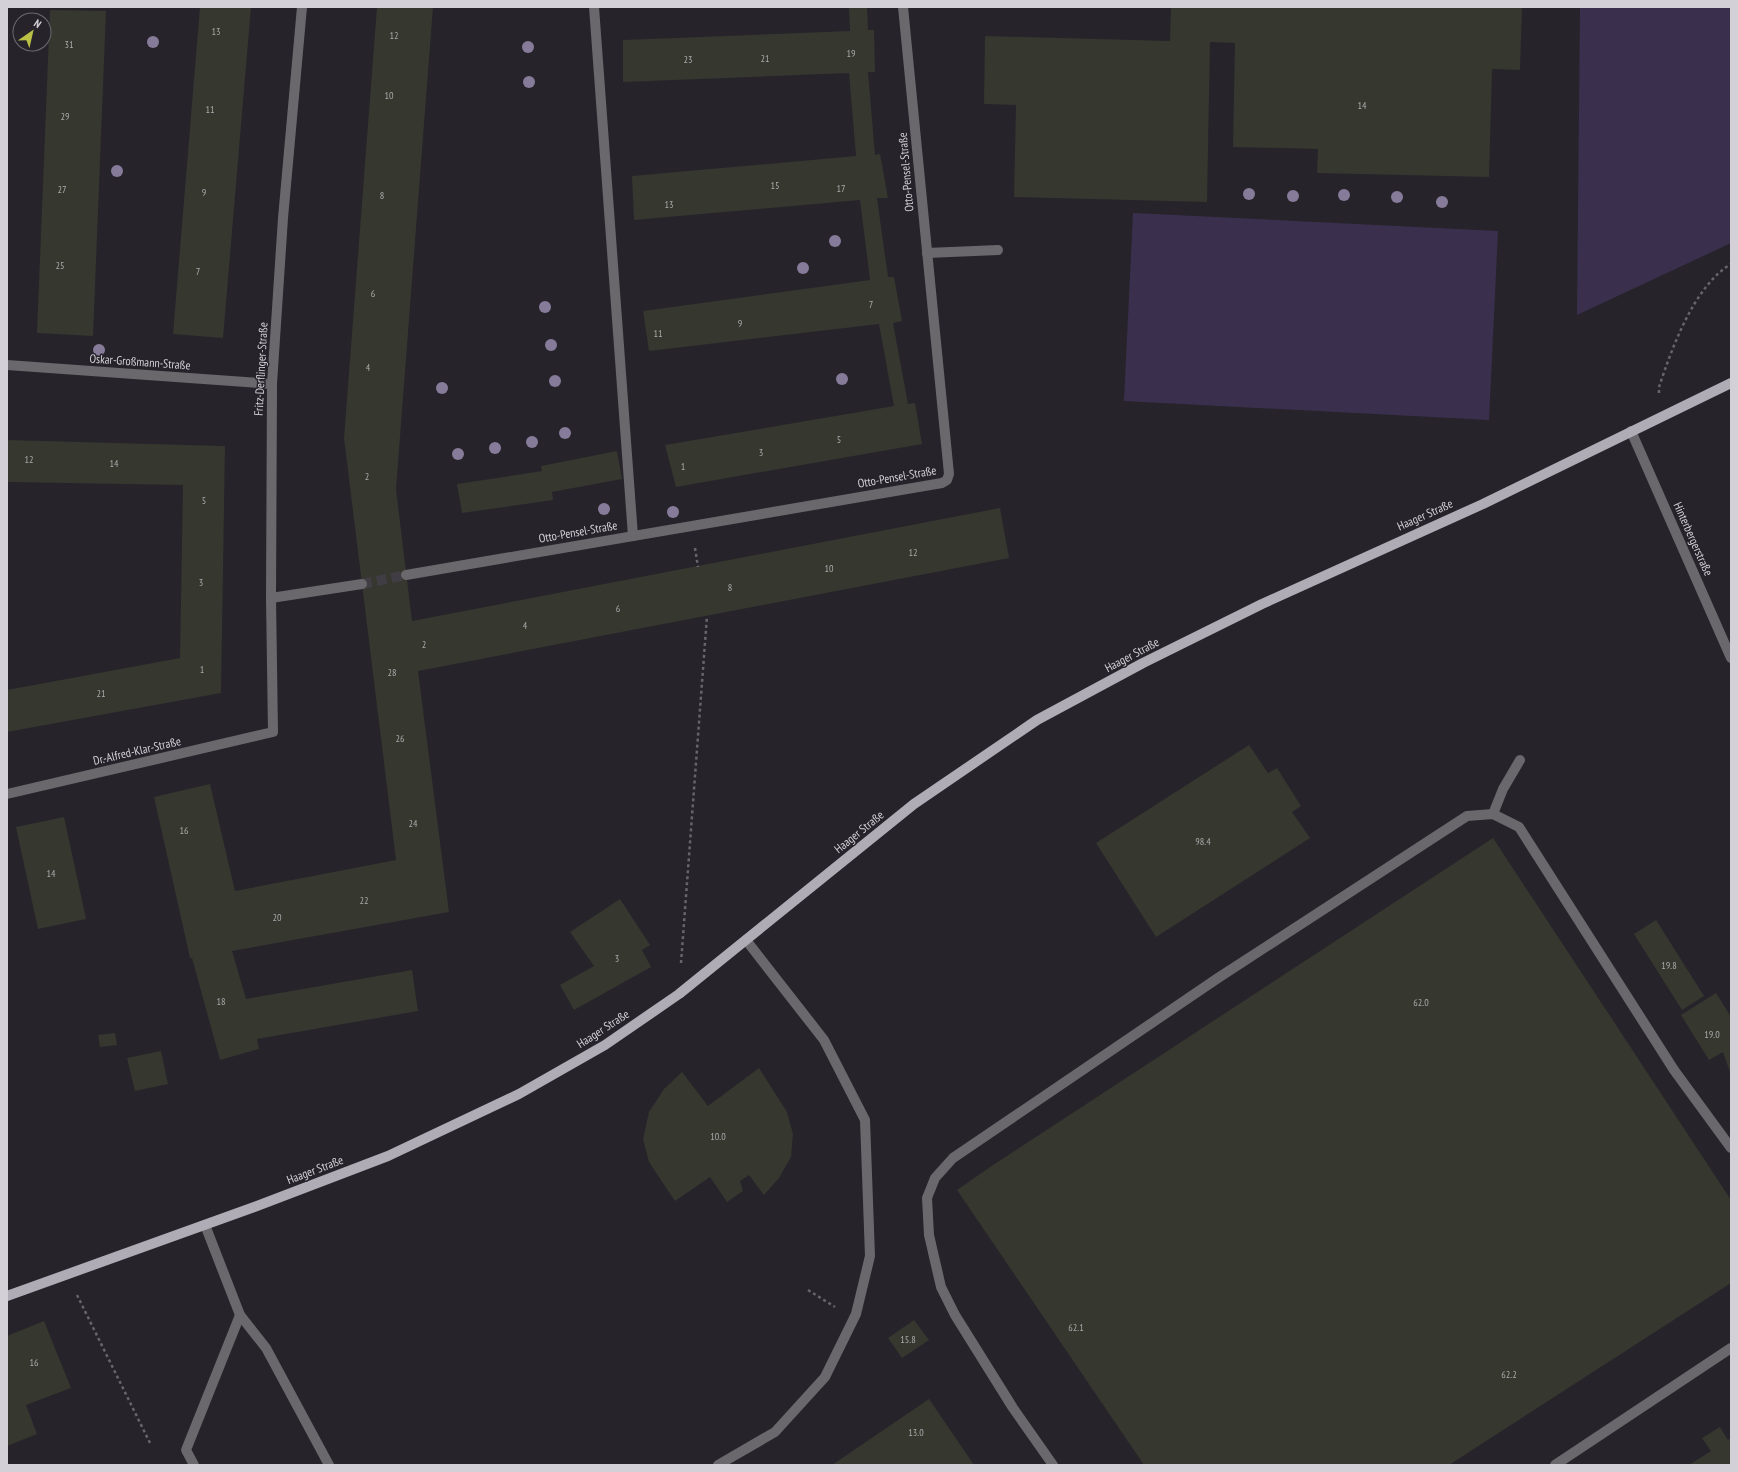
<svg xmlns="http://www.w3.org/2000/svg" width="1738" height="1472" font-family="'PT Sans Narrow',sans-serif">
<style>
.green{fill:#3a304d}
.building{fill:#36372e}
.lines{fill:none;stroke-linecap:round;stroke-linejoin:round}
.minor-tunnel{stroke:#403d45;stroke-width:10;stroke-dasharray:10 5;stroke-linecap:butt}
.path{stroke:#67646c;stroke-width:2.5;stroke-dasharray:3 3;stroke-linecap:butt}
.minor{stroke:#6a686d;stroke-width:10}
.major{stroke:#afacb5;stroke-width:10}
.tree{fill:#867c99}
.labels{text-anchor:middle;stroke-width:3;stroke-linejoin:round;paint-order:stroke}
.number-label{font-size:10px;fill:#acaaad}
.street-label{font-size:12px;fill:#d3d1d7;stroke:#26232b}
</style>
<rect width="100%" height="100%" fill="#26232b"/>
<!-- green -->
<g class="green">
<polygon points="1580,7 1731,7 1731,243 1577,315"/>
<polygon points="1133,213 1498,231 1489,420 1124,401"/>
</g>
<!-- building -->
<g class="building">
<polygon points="200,7 251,7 223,338 173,334"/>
<polygon points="377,7 433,7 396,489 412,621 1000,508 1009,558 418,671 449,912 232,951 246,999 412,970 418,1011 257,1039 259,1049 220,1060 192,958 190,958 154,797 210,784 235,891 396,860 344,438"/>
<polygon points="849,7 867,7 868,30 874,30 875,72 868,72 875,155 880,154 888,198 877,198 888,277 894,277 902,321 893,323 908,404 915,403 922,444 676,487 665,445 894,406 879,324 649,351 643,311 870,280 860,200 634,220 632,176 856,156 849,73 623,82 623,40 850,31"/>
<polygon points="1171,7 1522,7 1520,70 1492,69 1489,177 1317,173 1318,149 1233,147 1235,43 1210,42 1207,202 1014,197 1016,105 984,104 985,36 1170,41"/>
<polygon points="50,10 106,11 93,336 37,333"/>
<polygon points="7,440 225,446 221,693 7,732 7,690 180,658 183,485 7,482"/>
<polygon points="617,451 622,479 552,492 553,500 462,513 457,484 542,471 541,466"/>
<polygon points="1249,745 1268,773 1277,768 1301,806 1292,812 1310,838 1156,937 1096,843"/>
<polygon points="64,817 86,919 38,929 16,827"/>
<polygon points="1493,838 1731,1200 1731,1283 1449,1465 1144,1465 957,1190 993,1165"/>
<polygon points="620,899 650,945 642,950 651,967 574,1010 560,985 594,966 570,932"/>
<polygon points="1656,920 1704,996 1682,1010 1634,934"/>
<polygon points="1716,993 1731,1017 1731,1075 1723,1052 1709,1060 1681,1015"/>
<polygon points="115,1033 117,1045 100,1047 98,1035"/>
<polygon points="161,1051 168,1084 135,1091 127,1058"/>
<polygon points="759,1068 787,1112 793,1134 791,1157 779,1178 764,1195 749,1175 740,1181 743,1191 727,1202 710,1177 675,1201 649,1162 643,1139 649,1112 664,1089 682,1072 708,1106"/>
<polygon points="914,1320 929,1340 902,1358 888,1338"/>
<polygon points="44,1321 71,1388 26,1405 37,1434 7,1446 7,1336"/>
<polygon points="929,1399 974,1465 832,1465"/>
<polygon points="1720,1427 1728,1440 1731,1438 1731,1465 1689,1465 1711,1451 1702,1438"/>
</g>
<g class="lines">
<!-- minor-tunnel -->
<polyline class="minor-tunnel" points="362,584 406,575"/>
<!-- path -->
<g class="path">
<path d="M1659 393V387C1672 348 1694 286 1731 264"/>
<polyline points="695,548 698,567"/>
<polyline points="681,963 707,616"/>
<polyline points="808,1290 835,1307"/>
<polyline points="77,1295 151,1445"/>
</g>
<!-- minor -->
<g class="minor">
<polyline points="594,7 633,536"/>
<polyline points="927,253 998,250"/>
<polyline points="7,365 272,384"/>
<polyline points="1631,431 1731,658"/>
<polyline points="406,575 942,483 947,480 949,474 903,7"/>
<polyline points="271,598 362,584"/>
<polyline points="7,794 273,732 271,598 272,384 283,218 302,7"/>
<polyline points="1493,814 1503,789 1520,760"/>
<polyline points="205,1225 240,1315 266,1348 329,1465"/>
<polyline points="194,1465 186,1450 240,1315"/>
<polyline points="718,1465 775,1432 825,1377 856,1314 870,1256 865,1120 824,1040 746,940"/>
<polyline points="1053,1465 1013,1408 955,1315 941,1287 929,1235 927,1198 935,1178 953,1158 1218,978 1467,816 1493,814 1519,827 1674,1070 1731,1148"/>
<polyline points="1555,1465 1731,1348"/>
</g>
<!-- major -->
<polyline class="major" points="7,1296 257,1206 388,1156 519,1094 605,1045 679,994 914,804 1037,720 1143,663 1262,604 1483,504 1731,383"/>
</g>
<!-- trees -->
<g class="tree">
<circle cx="153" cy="42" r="6"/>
<circle cx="528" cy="47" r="6"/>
<circle cx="529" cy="82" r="6"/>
<circle cx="117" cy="171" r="6"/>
<circle cx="1249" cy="194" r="6"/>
<circle cx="1344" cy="195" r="6"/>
<circle cx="1293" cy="196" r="6"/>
<circle cx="1397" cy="197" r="6"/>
<circle cx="1442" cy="202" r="6"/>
<circle cx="835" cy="241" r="6"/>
<circle cx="803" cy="268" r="6"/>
<circle cx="545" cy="307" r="6"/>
<circle cx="551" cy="345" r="6"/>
<circle cx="99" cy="350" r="6"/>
<circle cx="842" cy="379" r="6"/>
<circle cx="555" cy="381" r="6"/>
<circle cx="442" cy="388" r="6"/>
<circle cx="565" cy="433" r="6"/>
<circle cx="532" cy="442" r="6"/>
<circle cx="495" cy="448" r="6"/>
<circle cx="458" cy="454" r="6"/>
<circle cx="604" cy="509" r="6"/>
<circle cx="673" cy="512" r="6"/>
</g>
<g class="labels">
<!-- number labels -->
<g class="number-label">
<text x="216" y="35">13</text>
<text x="394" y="39">12</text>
<text x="69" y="48">31</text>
<text x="851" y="57">19</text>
<text x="765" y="62">21</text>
<text x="688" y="63">23</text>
<text x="389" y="99">10</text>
<text x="1362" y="109">14</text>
<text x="210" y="113">11</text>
<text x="65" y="120">29</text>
<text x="775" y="189">15</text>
<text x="841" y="192">17</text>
<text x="62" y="193">27</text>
<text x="204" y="196">9</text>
<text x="382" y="199">8</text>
<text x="669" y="208">13</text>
<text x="60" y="269">25</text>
<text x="198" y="275">7</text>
<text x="373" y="297">6</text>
<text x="871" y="308">7</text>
<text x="740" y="327">9</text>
<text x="658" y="337">11</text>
<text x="368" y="371">4</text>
<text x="839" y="443">5</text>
<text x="761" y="456">3</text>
<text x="29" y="463">12</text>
<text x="114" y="467">14</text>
<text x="683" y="470">1</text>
<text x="367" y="480">2</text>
<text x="204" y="504">5</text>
<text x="913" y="556">12</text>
<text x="829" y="572">10</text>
<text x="201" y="586">3</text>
<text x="730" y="591">8</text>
<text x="618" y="612">6</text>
<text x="525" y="629">4</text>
<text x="424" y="648">2</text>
<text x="202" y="673">1</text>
<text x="392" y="676">28</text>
<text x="101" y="697">21</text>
<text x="400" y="742">26</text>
<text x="413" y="827">24</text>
<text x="184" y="834">16</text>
<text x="1203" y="845">98.4</text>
<text x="51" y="877">14</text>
<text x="364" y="904">22</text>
<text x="277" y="921">20</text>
<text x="617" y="962">3</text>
<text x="1669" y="969">19.8</text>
<text x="221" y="1005">18</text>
<text x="1421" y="1006">62.0</text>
<text x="1712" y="1038">19.0</text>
<text x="718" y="1140">10.0</text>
<text x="1076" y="1331">62.1</text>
<text x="908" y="1343">15.8</text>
<text x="34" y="1366">16</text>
<text x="1509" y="1378">62.2</text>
<text x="916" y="1436">13.0</text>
</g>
<!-- street labels -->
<g class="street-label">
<text transform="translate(906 172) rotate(-95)" y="4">Otto-Pensel-Straße</text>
<text transform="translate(140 362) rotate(4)" y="4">Oskar-Großmann-Straße</text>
<text transform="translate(261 369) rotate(-87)" y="4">Fritz-Derflinger-Straße</text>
<text transform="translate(897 477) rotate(-10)" y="4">Otto-Pensel-Straße</text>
<text transform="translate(1425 515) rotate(-24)" y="4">Haager Straße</text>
<text transform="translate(578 532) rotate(-10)" y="4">Otto-Pensel-Straße</text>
<text transform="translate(1693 539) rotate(66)" y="4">Hinterbergerstraße</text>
<text transform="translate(1132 655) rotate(-28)" y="4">Haager Straße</text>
<text transform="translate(137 751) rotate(-13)" y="4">Dr.-Alfred-Klar-Straße</text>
<text transform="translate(859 832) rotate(-39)" y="4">Haager Straße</text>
<text transform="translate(603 1029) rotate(-33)" y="4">Haager Straße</text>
<text transform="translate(315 1170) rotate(-21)" y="4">Haager Straße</text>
</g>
</g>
<!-- border -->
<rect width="1738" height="1472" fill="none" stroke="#d3d1d7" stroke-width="16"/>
<!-- north arrow -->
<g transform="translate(32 32) rotate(34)"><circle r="19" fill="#26232b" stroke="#6b6970"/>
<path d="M0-3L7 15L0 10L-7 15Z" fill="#bac045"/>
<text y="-6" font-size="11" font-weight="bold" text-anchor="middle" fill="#d3d1d7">N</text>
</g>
</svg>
